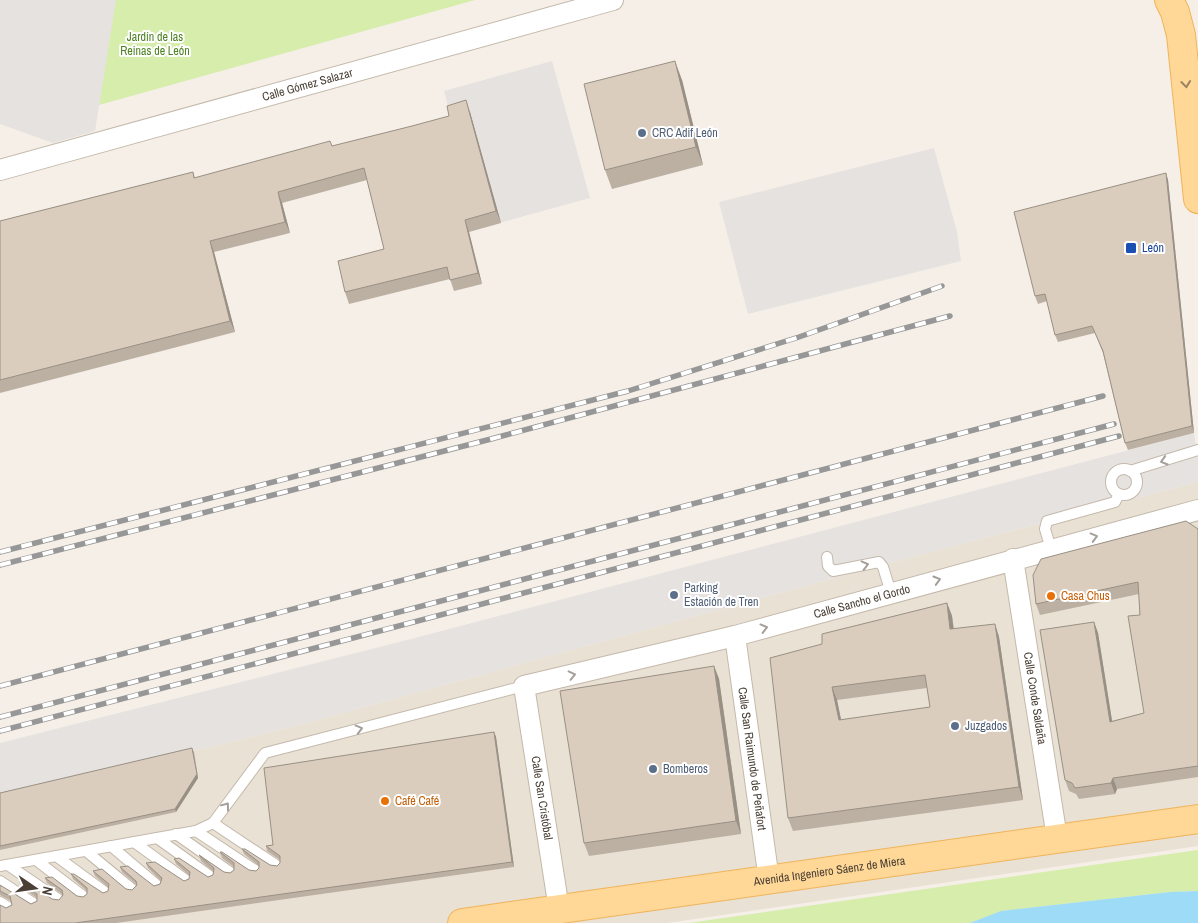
<svg xmlns="http://www.w3.org/2000/svg" width="1198" height="923" font-family="'Archivo Narrow',sans-serif">
<style>
.residential{fill:#e9e1d4}
.green{fill:#d6edac}
.parking{fill:#e6e2df}
.water{fill:#9edbf7}
.lines{fill:none;stroke-linecap:round;stroke-linejoin:round}
.service-casing{stroke:#c4b9ab;stroke-width:12}
.minor-casing{stroke:#c4b9ab;stroke-width:22}
.primary-casing{stroke:#efb45b;stroke-width:30}
.service{stroke:#fff;stroke-width:10}
.minor{stroke:#fff;stroke-width:20}
.primary{stroke:#ffd796;stroke-width:28}
.rail-casing{stroke:#979797;stroke-width:5.5}
.rail{stroke:#fff;stroke-width:4;stroke-dasharray:11;stroke-linecap:butt}
.wall{fill:#bcb0a3;fill-rule:evenodd}
.shaded-wall{fill:#999085}
.building{fill:#dbcdbe;stroke:#999085;fill-rule:evenodd}
.oneway{stroke:#9b8361}
.oneway2{stroke:#a49f9a}
.service-dot{fill:#5c6f8a;stroke:#fff;stroke-width:2}
.transit-dot{fill:#1a4fb4;stroke:#fff;stroke-width:2}
.food-dot{fill:#e8710a;stroke:#fff;stroke-width:2}
.labels{text-anchor:middle;stroke-width:4;stroke-linejoin:round;paint-order:stroke}
.park-label{font-size:12px;fill:#4f8122;stroke:#fff}
.street-label{font-size:12px;fill:#493f35;stroke:#fff}
.service-label{font-size:12px;fill:#4e5e75;stroke:#fff;text-anchor:start}
.transit-label{font-size:12px;fill:#164399;stroke:#fff;text-anchor:start}
.food-label{font-size:12px;fill:#c56008;stroke:#fff;text-anchor:start}
</style>
<rect width="100%" height="100%" fill="#f5efe7"/>
<!-- residential -->
<polygon class="residential" points="1198,482 1198,846 667,923 0,923 0,797 288,728 871,568"/>
<!-- green -->
<g class="green">
<polygon points="115,0 475,0 99,105"/>
<polygon points="1198,850 1198,891 1170,892 1002,911 970,923 689,923"/>
</g>
<!-- parking -->
<g class="parking">
<polygon points="0,0 116,0 95,131 53,143 0,124"/>
<polygon points="552,61 590,198 481,228 444,91"/>
<polygon points="934,148 957,232 961,261 748,314 719,202"/>
<polygon points="1194,433 1198,457 1198,482 871,568 288,728 0,797 0,743 411,639"/>
</g>
<!-- water -->
<polygon class="water" points="1198,891 1198,923 970,923 1001,911 1170,892"/>
<g class="lines">
<!-- service casing -->
<g class="service-casing">
<g id="service">
<circle cx="1124" cy="482" r="13"/>
<polyline points="1130,471 1198,450"/>
<polyline points="1051,549 1045,529 1047,521 1115,502 1119,494"/>
<polyline points="827,557 828,566 833,571 879,562 883,567 891,593"/>
<polyline points="213,823 276,865"/>
<polyline points="196,831 255,870"/>
<polyline points="176,834 230,872"/>
<polyline points="157,838 210,876"/>
<polyline points="134,842 186,880"/>
<polyline points="111,846 157,885"/>
<polyline points="86,851 132,889"/>
<polyline points="56,856 105,892"/>
<polyline points="36,860 83,896"/>
<polyline points="8,865 58,899"/>
<polyline points="0,866 196,831 213,823 265,753 524,686"/>
<polyline points="0,881 33,903"/>
<polyline points="0,902 8,907"/>
</g>
</g>
<!-- minor casing -->
<g class="minor-casing">
<g id="minor">
<path id="s1" d="M0 170 613 0"/>
<path id="s2" d="M1013 559 1057 838"/>
<path id="s3" d="M735 636 769 880"/>
<path id="s4" d="M559 909 524 686 735 636 1198 510"/>
</g>
</g>
<!-- primary casing -->
<g class="primary-casing">
<g id="primary">
<polyline points="1169,0 1175,12 1181,35 1198,199"/>
<path id="s5" d="M462 923 1198 819"/>
</g>
</g>
<!-- service -->
<use href="#service" class="service"/>
<!-- minor -->
<use href="#minor" class="minor"/>
<!-- primary -->
<use href="#primary" class="primary"/>
<!-- rail casing -->
<g class="rail-casing">
<g id="rail">
<polyline points="0,552 628,391 799,337 942,286"/>
<polyline points="0,565 491,439 950,316"/>
<polyline points="0,686 1103,396"/>
<polyline points="0,717 1114,424"/>
<polyline points="0,731 1119,436"/>
</g>
</g>
<!-- rail -->
<use href="#rail" class="rail"/>
</g>
<!-- wall -->
<g class="wall">
<polygon points="682,80 703,165 612,189 605,170"/>
<polygon points="470,112 501,223 469,232 482,284 454,291 450,279 349,304 345,292 384,249 367,180 282,203 290,233 214,252 235,332 0,393 0,221 193,172 195,178 332,146"/>
<polygon points="1166,173 1168,180 1194,433 1128,450 1125,443 1103,353 1095,333 1058,342 1055,335 1047,301 1038,304 1035,296"/>
<polygon points="1198,529 1198,777 1117,789 1115,794 1079,799 1076,794 1069,791 1065,780 1094,622 1098,633 1112,721 1144,713 1139,594 1040,615 1036,604"/>
<path d="M947 603 952 616 954 629 995 624 999 637 1023 800 793 831 788 818 822 644ZM927 688 930 707 841 720 837 700Z"/>
<polygon points="714,666 719,679 741,834 589,856 584,843"/>
<polygon points="494,732 496,737 514,867 116,923 0,923 6,908 12,905 11,901 0,895 0,885 31,904 37,901 37,898 21,887 19,881 52,899 59,900 63,895 47,883 45,878 77,896 83,897 87,894 87,891 73,879 71,874 103,893 108,891 109,888 95,876 93,871 126,889 132,890 137,885 122,872 120,867 154,886 160,884 161,881 148,868 146,863 184,881 189,879 190,876 176,864 174,859 208,877 213,875 214,872 201,861 199,855 224,872 230,873 234,870 234,867 222,858 220,852 249,870 256,871 259,868 259,866 244,854 242,849 270,865 277,866 280,863 280,860 267,851 266,846 273,845"/>
<polygon points="194,751 198,778 176,812 0,850 0,793"/>
</g>
<!-- shaded-wall -->
<g class="shaded-wall">
<polygon points="675,61 682,80 703,165 696,147"/>
<polygon points="466,100 470,112 501,223 496,211"/>
<polygon points="1166,173 1168,180 1194,433 1192,426"/>
<polygon points="278,192 282,203 290,233 285,222"/>
<polygon points="465,220 469,232 482,284 478,273"/>
<polygon points="210,241 214,252 235,332 230,321"/>
<polygon points="947,603 952,616 955,642 950,629"/>
<polygon points="1094,622 1098,633 1114,733 1110,722"/>
<polygon points="995,624 999,637 1023,800 1019,787"/>
<polygon points="714,666 719,679 741,834 736,821"/>
<polygon points="832,687 837,700 844,734 839,720"/>
<polygon points="494,732 496,737 514,867 512,862"/>
<polygon points="192,748 198,778 176,812 175,809"/>
<polygon points="1113,778 1117,789 1115,794 1111,783"/>
</g>
<!-- building -->
<g class="building">
<polygon points="675,61 696,147 605,170 584,84"/>
<polygon points="466,100 496,211 465,220 478,273 450,280 447,267 345,292 338,261 384,249 364,168 278,192 285,222 210,241 230,321 0,380 0,221 193,172 194,178 330,141 332,146 412,126 449,116 447,106"/>
<polygon points="1166,173 1192,426 1125,443 1103,351 1092,326 1055,335 1045,294 1035,296 1014,212"/>
<polygon points="1186,521 1198,529 1198,766 1113,778 1111,783 1075,788 1072,783 1065,780 1040,630 1094,622 1110,722 1144,713 1128,616 1140,615 1138,582 1036,604 1033,575 1041,559"/>
<path d="M947 603 950 629 995 624 1019 787 788 818 770 658 822 644V634ZM925 675 930 707 839 720 832 687Z"/>
<polygon points="714,666 736,821 584,843 560,691"/>
<polygon points="494,732 512,862 75,923 0,923 0,905 6,908 12,905 10,896 0,891 0,885 31,904 37,901 37,894 19,881 25,881 52,899 59,900 63,895 62,890 45,878 52,877 77,896 83,897 87,894 87,888 71,874 74,874 103,893 108,891 109,884 93,871 102,869 126,889 132,890 137,885 136,881 120,867 128,866 154,886 160,884 162,878 146,863 155,862 184,881 189,879 190,872 174,859 179,858 208,877 213,875 214,868 199,855 224,872 230,873 234,870 234,863 220,852 222,852 249,870 256,871 259,868 259,862 242,849 245,849 270,865 277,866 280,863 280,856 266,846 273,845 264,768"/>
<polygon points="192,748 197,774 175,809 0,846 0,793"/>
</g>
<!-- one-way arrows -->
<defs><path id="oneway-chevron" d="M-2-3.5L2.5 0L-2 3.5" fill="none" stroke-width="1.6" stroke-linecap="round" stroke-linejoin="round" transform="scale(1.25)"/></defs>
<use class="oneway" href="#oneway-chevron" transform="translate(1186 84) rotate(84)"/>
<g class="oneway2">
<use href="#oneway-chevron" transform="translate(1164 461) rotate(163)"/>
<use href="#oneway-chevron" transform="translate(1094 537) rotate(-15)"/>
<use href="#oneway-chevron" transform="translate(865 565) rotate(-14)"/>
<use href="#oneway-chevron" transform="translate(937 580) rotate(-16)"/>
<use href="#oneway-chevron" transform="translate(764 628) rotate(-15)"/>
<use href="#oneway-chevron" transform="translate(572 675) rotate(-13)"/>
<use href="#oneway-chevron" transform="translate(359 729) rotate(-15)"/>
<use href="#oneway-chevron" transform="translate(226 806) rotate(-53)"/>
</g>
<!-- markers -->
<g class="service-dot">
<circle cx="642" cy="133" r="5"/>
<circle cx="674" cy="595" r="5"/>
<circle cx="955" cy="726" r="5"/>
<circle cx="653" cy="769" r="5"/>
</g>
<rect class="transit-dot" x="1125" y="242" width="12" height="12" rx="2.5"/>
<g class="food-dot">
<circle cx="1051" cy="596" r="5"/>
<circle cx="385" cy="801" r="5"/>
</g>
<g class="labels">
<!-- park labels -->
<g class="park-label">
<text x="155" y="41">Jardín de las<tspan x="155" dy="14">Reinas de León</tspan></text>
</g>
<!-- street labels -->
<g class="street-label">
<text dy="4" stroke="none"><textPath href="#s1" startOffset="319">Calle Gómez Salazar</textPath></text>
<text dy="4" stroke="none"><textPath href="#s4" startOffset="574">Calle Sancho el Gordo</textPath></text>
<text dy="4" stroke="none"><textPath href="#s2" startOffset="141">Calle Conde Saldaña</textPath></text>
<text dy="4" stroke="none"><textPath href="#s3" startOffset="124">Calle San Raimundo de Peñafort</textPath></text>
<text transform="translate(542 798) rotate(81)" y="4">Calle San Cristóbal</text>
<text dy="4" stroke="none"><textPath href="#s5" startOffset="371">Avenida Ingeniero Sáenz de Miera</textPath></text>
</g>
<!-- service labels -->
<g class="service-label">
<text x="652" y="137">CRC Adif León</text>
<text x="684" y="592">Parking<tspan x="684" dy="14">Estación de Tren</tspan></text>
<text x="965" y="730">Juzgados</text>
<text x="663" y="773">Bomberos</text>
</g>
<!-- transit labels -->
<g class="transit-label">
<text x="1142" y="252">León</text>
</g>
<!-- food labels -->
<g class="food-label">
<text x="1061" y="600">Casa Chus</text>
<text x="395" y="805">Café Café</text>
</g>
</g>
<!-- north arrow -->
<g transform="translate(35 888) rotate(103)" stroke="#ffffff" stroke-width="4" paint-order="stroke">
<path d="M0-4L9 19L0 12L-9 19Z" fill="#493f35"/>
<text y="-8" font-size="14" font-weight="bold" text-anchor="middle" fill="#493f35">N</text>
</g>
</svg>
